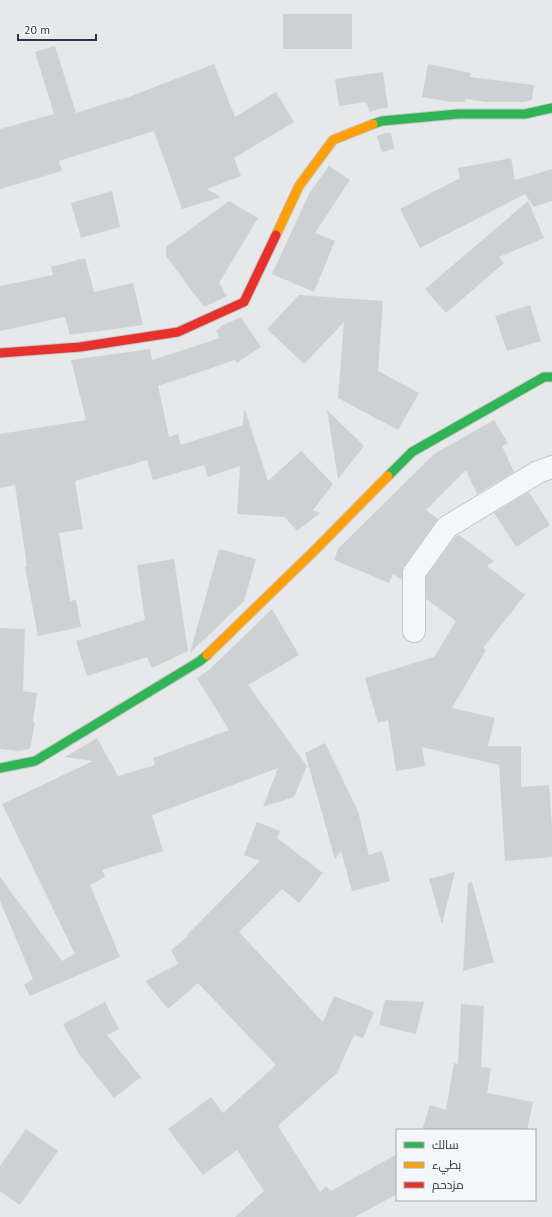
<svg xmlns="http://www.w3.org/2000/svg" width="552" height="1217" font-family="'PT Sans',Cairo,sans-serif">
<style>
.building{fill:#ced0d3}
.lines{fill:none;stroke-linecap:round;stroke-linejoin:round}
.street-casing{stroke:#c4c6c8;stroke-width:24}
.fast-casing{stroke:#c4c6c8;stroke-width:11}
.slow-casing{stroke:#c4c6c8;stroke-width:11}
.jam-casing{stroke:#c4c6c8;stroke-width:11}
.street{stroke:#f5f6f7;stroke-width:22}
.fast{stroke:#30b455;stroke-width:9}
.slow{stroke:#ff9f0a;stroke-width:9}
.jam{stroke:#e5322d;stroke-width:9}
</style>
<rect width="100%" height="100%" fill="#e6e8ea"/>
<!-- building -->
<g class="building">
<rect x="283" y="14" width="69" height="35"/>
<polygon points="55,46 76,113 120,99 121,100 214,64 235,117 276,92 294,122 234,158 241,176 207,189 221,197 182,209 154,131 59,161 62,171 0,189 0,129 54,114 35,52"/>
<polygon points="428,64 471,73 470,77 534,85 532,100 524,102 487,102 466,99 465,102 450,102 422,97"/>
<polygon points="383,72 388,108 378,109 370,112 366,102 339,106 335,79"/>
<polygon points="385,133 391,133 394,149 382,152 377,136"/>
<polygon points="511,158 515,180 552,169 552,201 534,207 525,194 420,248 400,209 460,178 458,168"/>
<polygon points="329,166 350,180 315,233 335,241 314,292 272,274 310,192"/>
<polygon points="112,191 120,227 81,238 71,203"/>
<polygon points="229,201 258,218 219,283 223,289 222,290 227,296 204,307 166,256 166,247"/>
<polygon points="528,201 544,238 499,257 504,263 446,313 425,289"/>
<polygon points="85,258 94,292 133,283 143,325 70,335 65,317 0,331 0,286 53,275 51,267"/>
<polygon points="299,295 383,301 378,371 419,393 398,430 338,398 344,322 304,364 267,329"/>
<polygon points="530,305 541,341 507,351 495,316"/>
<polygon points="241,317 261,347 237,363 235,360 158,386 169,437 178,434 181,445 243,425 244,410 245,410 268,481 301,451 333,484 313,510 320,513 297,531 285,517 237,514 240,466 208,477 204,465 153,480 147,460 75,481 83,529 59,533 70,601 76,600 81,627 38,636 25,567 27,566 15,485 0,488 0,434 86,420 71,360 150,349 152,360 220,338 216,331 220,328 219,327"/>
<polygon points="327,410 364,446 338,479"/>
<polygon points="494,420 508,443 502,446 514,472 477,494 466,470 426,510 438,519 404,566 402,573 402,580 393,574 389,583 334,560 338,549 434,454"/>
<polygon points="529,492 550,525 516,547 494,513"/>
<polygon points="459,535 494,561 487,566 525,595 483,648 486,650 452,708 495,718 488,746 521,746 521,787 549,785 552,829 552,857 505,861 499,765 422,747 425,766 396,771 388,720 378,723 365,678 434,657 456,621 426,599 426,577 456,536"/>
<polygon points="219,549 256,559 244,601 190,653"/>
<polygon points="174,559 188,651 152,668 147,657 87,676 76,641 145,620 137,565"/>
<polygon points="272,609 299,655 248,685 307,766 294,797 263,807 278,768 152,815 163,851 102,870 105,877 90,885 120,957 30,996 24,985 33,979 0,901 0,877 62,961 75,954 2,804 93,761 65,757 97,738 118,776 155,765 153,758 229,730 197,678 209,670"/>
<polygon points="0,628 25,629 23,691 37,693 33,722 35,722 30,749 19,751 0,749"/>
<polygon points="325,743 358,811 369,855 382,851 390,881 352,891 341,851 335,859 305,753"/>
<polygon points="257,822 280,831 277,838 323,873 299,903 282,889 239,932 323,1022 334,996 374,1012 363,1038 354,1035 337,1073 278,1126 320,1192 326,1186 331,1191 397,1154 397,1194 355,1217 235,1217 264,1191 237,1150 203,1175 168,1129 211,1097 223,1113 276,1065 198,983 168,1009 145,981 178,964 171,950 188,936 187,935 260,861 244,855"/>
<polygon points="455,872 442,924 429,879"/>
<polygon points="472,882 494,962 463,971 468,883"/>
<polygon points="385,1000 424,1002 416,1034 379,1025"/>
<polygon points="105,1002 119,1029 107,1035 141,1077 114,1098 79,1054 63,1024"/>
<polygon points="461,1004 484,1006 481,1067 491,1068 487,1093 533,1102 527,1130 422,1130 430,1105 446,1110 454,1063 458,1064"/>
<polygon points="26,1129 58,1151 20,1205 0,1191 0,1166"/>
</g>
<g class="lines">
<!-- street casing -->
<g class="street-casing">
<polyline id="street" points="414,631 414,573 447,527 538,472 552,467"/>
</g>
<!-- fast casing -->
<g class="fast-casing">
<g id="fast">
<polyline points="373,124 382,121 458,114 525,114 552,108"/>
<polyline points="388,476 412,452 544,377 552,377"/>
<polyline points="0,768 35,761 200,661 207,655"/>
</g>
</g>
<!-- slow casing -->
<g class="slow-casing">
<g id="slow">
<polyline points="276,235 299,186 333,140 373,124"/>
<polyline points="207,655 315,550 388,476"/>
</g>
</g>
<!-- jam casing -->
<g class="jam-casing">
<polyline id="jam" points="0,353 80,347 178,332 244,302 276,235"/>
</g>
<!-- street -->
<use href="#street" class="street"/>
<!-- fast -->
<use href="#fast" class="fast"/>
<!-- slow -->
<use href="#slow" class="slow"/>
<!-- jam -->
<use href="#jam" class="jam"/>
</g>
<!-- legend -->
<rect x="396" y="1129" width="140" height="72" fill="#f4f6f9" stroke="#a4a8b1"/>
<rect x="404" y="1142" width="20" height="6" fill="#30b455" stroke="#a4a8b1"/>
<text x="432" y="1149" font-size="12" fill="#2b3445">سالك</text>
<rect x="404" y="1162" width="20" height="6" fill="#ff9f0a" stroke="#a4a8b1"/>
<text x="432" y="1169" font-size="12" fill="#2b3445">بطيء</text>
<rect x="404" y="1182" width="20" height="6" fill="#e5322d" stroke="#a4a8b1"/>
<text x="432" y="1189" font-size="12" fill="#2b3445">مزدحم</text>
<!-- scale -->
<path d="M18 34v6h78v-6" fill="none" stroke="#2b3445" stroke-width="2"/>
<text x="24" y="34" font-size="12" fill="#2b3445" stroke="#f4f6f9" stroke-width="3" paint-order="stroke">20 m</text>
</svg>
